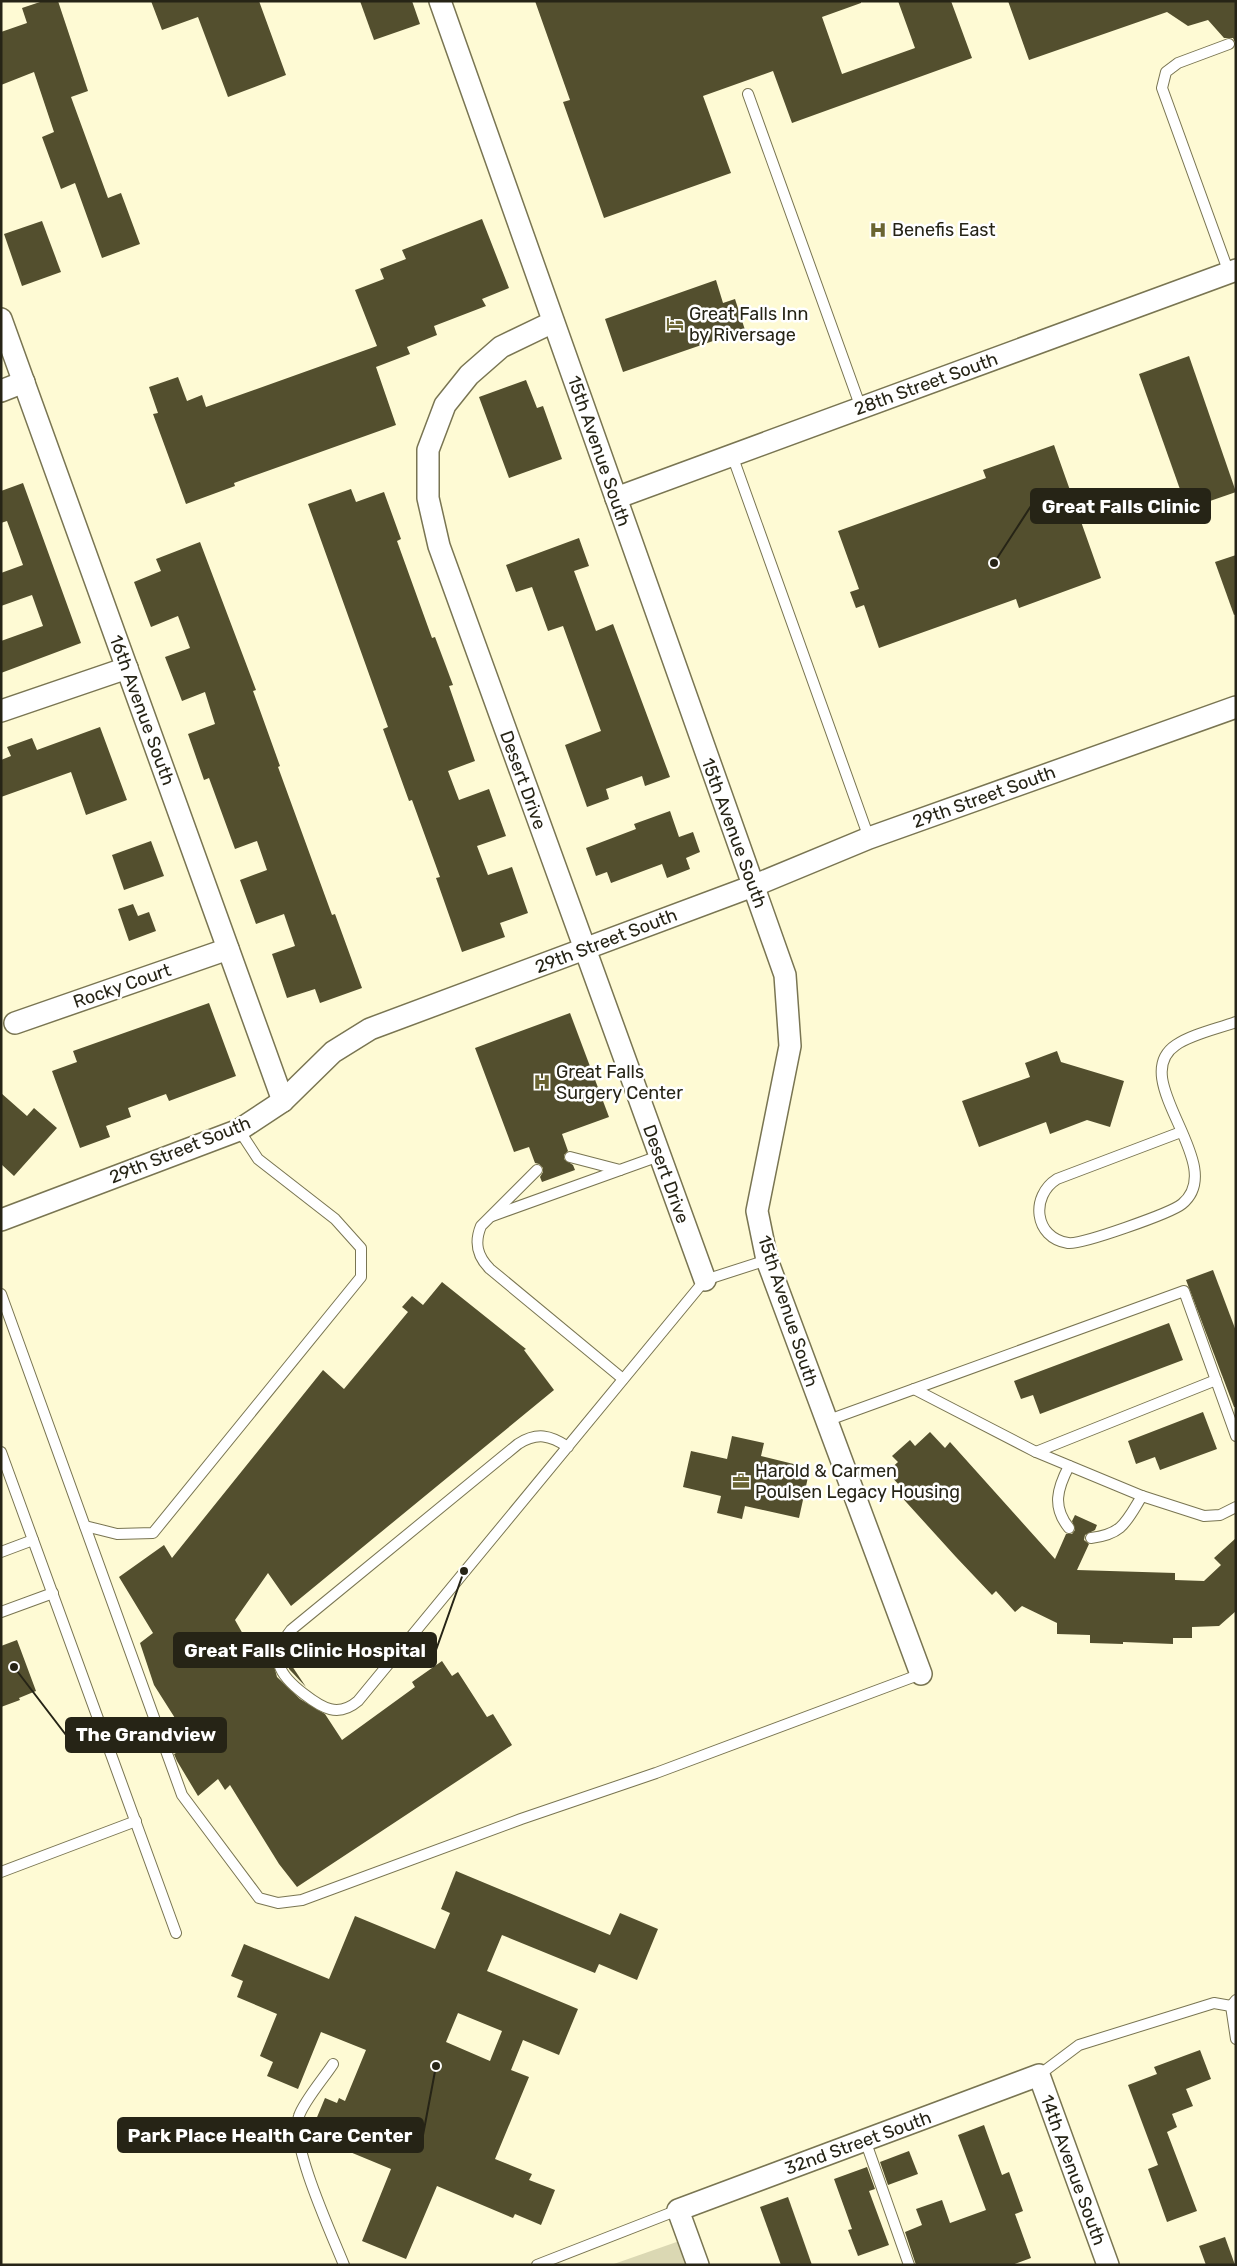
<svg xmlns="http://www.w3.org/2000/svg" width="1237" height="2266" font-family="Rubik,sans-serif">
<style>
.green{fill:#dbd8b3}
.building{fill:#534f2e;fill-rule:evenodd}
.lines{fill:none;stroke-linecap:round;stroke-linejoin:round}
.lane-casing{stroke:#797552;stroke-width:12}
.street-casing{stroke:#797552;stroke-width:24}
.lane{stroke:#fff;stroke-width:10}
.street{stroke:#fff;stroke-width:21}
.labels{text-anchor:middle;stroke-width:5;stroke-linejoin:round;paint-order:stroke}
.poi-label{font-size:18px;fill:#262416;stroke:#fff;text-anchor:start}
.street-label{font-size:18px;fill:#262416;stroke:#fff}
.leader{fill:none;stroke:#262416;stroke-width:2}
.callout-dot{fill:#262416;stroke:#fff;stroke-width:2}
.callout{fill:#262416;stroke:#262416;stroke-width:2}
.callout-label{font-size:19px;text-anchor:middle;font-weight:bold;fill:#fff}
</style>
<rect width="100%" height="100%" fill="#fefad4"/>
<!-- green -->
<polygon class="green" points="688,2238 697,2265 611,2265"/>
<!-- building -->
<g class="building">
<polygon points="43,1 58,1 88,91 71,97 108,198 121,193 140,244 102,258 75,183 61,189 42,137 54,132 34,72 1,85 1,32 27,23 22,8"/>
<polygon points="151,1 259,1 286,75 228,97 198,17 162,30"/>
<polygon points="360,1 412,1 420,24 374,40"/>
<polygon points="535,1 861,1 861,3 822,17 842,74 915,48 898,1 951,1 972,58 792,123 773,71 703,96 731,173 604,218 563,102 570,100"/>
<polygon points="1008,1 1236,1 1236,44 1233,38 1224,38 1208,20 1188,26 1167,12 1029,60"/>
<polygon points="482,219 509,288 482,299 486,306 434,326 437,335 407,347 410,354 376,367 396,425 234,483 235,486 186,504 153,414 158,413 149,387 178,377 187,401 202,395 206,407 377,346 355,290 384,279 380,269 406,259 402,250"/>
<polygon points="42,221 61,272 22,286 4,234"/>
<polygon points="716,280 723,303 735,299 745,330 623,372 605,319"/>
<polygon points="1189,356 1236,492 1187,509 1139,374"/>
<polygon points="526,380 537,408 543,406 562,459 509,478 479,397"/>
<polygon points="1054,445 1071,493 1078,491 1086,513 1079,516 1101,578 1019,608 1016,599 879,648 864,605 856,608 850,592 859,589 838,531 986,478 983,470"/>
<polygon points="23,483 81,643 1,673 1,641 43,626 32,595 1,606 1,573 23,565 7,521 1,523 1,491"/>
<polygon points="351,489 356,502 384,492 401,539 397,541 432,638 435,637 453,685 449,686 475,761 448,771 459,800 489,789 506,836 477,846 488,875 512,867 528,913 500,923 505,937 462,952 436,878 440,877 412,800 409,801 383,729 388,727 308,504"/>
<polygon points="579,538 589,566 574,571 596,631 613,624 670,777 645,786 642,776 606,789 609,799 587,807 565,745 601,731 563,626 548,631 532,587 516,592 506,565"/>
<polygon points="200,542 256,690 253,691 280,766 278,767 332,915 335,914 362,988 320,1003 315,989 287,998 272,954 295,946 284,914 256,924 240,880 267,870 257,841 235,849 209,778 204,780 188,734 215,724 205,692 182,701 165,657 190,648 178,616 151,627 134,582 161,571 156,559"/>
<polygon points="1236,555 1236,614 1234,615 1215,562"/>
<polygon points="100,727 127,800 86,815 71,772 1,797 1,760 11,756 7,747 32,738 37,750"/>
<polygon points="670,811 679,837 693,832 700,852 686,858 690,869 667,878 662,864 611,883 607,872 596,876 586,848 636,829 634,824"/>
<polygon points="151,841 164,876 124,890 112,855"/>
<polygon points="133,904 138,916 149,912 156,931 129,941 118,909"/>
<polygon points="209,1003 236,1076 169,1101 166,1094 128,1108 131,1117 106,1126 110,1137 80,1148 52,1071 77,1062 73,1051"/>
<polygon points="570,1013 609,1117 562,1134 568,1151 564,1155 564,1159 573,1165 575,1170 542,1182 540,1177 543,1172 543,1168 539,1164 535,1163 529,1147 514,1152 475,1048"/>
<polygon points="1057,1051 1061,1062 1124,1081 1110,1127 1087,1120 1050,1134 1046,1122 979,1147 962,1101 1030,1077 1025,1063"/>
<polygon points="1,1093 27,1116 34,1108 57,1128 14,1176 1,1164"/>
<polygon points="1213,1270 1236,1331 1236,1407 1234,1407 1186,1280"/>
<polygon points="442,1282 526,1349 524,1350 554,1390 291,1606 268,1573 235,1620 253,1652 273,1637 276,1642 272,1658 277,1677 300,1699 325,1714 342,1740 415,1687 412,1682 442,1661 452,1676 458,1672 487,1717 493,1714 512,1745 297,1887 279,1864 230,1785 225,1790 218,1779 198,1796 177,1761 174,1754 182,1750 171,1732 180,1726 154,1685 140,1643 153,1633 119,1577 164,1545 172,1558 323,1370 344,1389 408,1312 402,1307 412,1296 423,1305"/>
<polygon points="1169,1323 1183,1360 1040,1414 1033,1395 1021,1399 1014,1381"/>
<polygon points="1203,1412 1217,1449 1160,1470 1155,1457 1136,1464 1128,1441"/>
<polygon points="930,1432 945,1448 950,1442 1055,1559 1066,1534 1072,1534 1075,1530 1072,1521 1075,1515 1097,1525 1095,1530 1085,1535 1084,1540 1089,1544 1077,1570 1175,1573 1175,1580 1204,1581 1221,1565 1214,1558 1236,1538 1236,1611 1219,1626 1192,1627 1192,1638 1173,1638 1173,1644 1123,1642 1123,1644 1090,1643 1090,1635 1057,1634 1057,1623 1022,1606 1015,1612 996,1591 992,1595 956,1557 897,1492 901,1487 887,1472 898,1462 892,1456 910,1440 915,1446"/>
<polygon points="732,1436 764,1443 761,1456 810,1468 799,1518 745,1506 742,1519 717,1513 721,1496 683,1487 691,1451 727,1459"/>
<polygon points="17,1640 36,1691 19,1698 20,1700 1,1707 1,1646"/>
<polygon points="286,1657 306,1687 289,1669"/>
<path d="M456 1871 610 1935 620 1913 658 1929 637 1980 599 1964 595 1973 502 1935 487 1971 578 2009 559 2055 523 2040 511 2070 529 2077 495 2159 532 2174 529 2180 555 2190 541 2225 515 2214 513 2218 437 2186 406 2259 362 2241 391 2169 321 2140 327 2127 315 2122 325 2098 337 2103 339 2098 345 2101 366 2050 321 2032 298 2089 267 2076 273 2062 260 2056 277 2014 237 1997 243 1981 231 1976 244 1944 329 1979 355 1916 435 1949 450 1913 441 1909ZM458 2013 502 2031 490 2061 446 2042Z"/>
<polygon points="1200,2050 1211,2079 1186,2089 1193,2106 1172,2114 1177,2127 1167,2132 1197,2211 1167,2222 1148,2169 1158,2165 1128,2085 1157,2074 1154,2067"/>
<polygon points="984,2125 1002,2175 1009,2172 1023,2211 1015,2214 1031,2258 1012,2265 916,2265 905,2232 922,2225 916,2209 942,2200 950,2223 986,2210 958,2135"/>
<polygon points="909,2151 918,2174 888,2185 880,2162"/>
<polygon points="867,2167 875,2189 869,2191 889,2245 858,2256 848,2230 852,2229 834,2179"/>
<polygon points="788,2197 812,2265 781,2265 760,2207"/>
<polygon points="1225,2237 1235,2265 1206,2265 1199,2246"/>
</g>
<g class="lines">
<!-- lane casing -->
<g class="lane-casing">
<g id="lane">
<polyline points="748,94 861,408"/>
<polyline points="1229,273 1162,88 1166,72 1178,63 1229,44"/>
<polyline points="732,455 869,838"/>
<path d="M1181 1132 1057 1179C1030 1196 1034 1238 1068 1243 1081 1245 1171 1213 1182 1204 1230 1165 1125 1079 1176 1045 1192 1034 1217 1029 1236 1022"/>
<polyline points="570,1157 620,1170 659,1156"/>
<path d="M537 1170 481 1226C474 1243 477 1256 490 1269L623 1379"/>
<polyline points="492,1216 620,1170"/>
<polyline points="1,1294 182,1795 259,1898 278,1903 302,1900 521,1819 656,1773 921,1674"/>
<polyline points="914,1389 1036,1452 1142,1496 1204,1516 1220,1515 1236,1507"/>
<polyline points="826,1421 1184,1291 1236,1436"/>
<path d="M568 1447C550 1435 537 1432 518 1444L291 1630C268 1658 279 1675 304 1694 322 1708 338 1718 358 1701L705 1280 767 1260"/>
<polyline points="1,1452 176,1933"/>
<polyline points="1036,1452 1216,1380"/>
<polyline points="85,1526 117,1534 153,1533 361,1277 361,1248 335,1219 258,1159 239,1130"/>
<path d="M1069 1528C1052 1507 1057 1489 1069 1466"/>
<path d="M1091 1538C1123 1534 1126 1522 1142 1496"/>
<polyline points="1,1552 33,1540"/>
<polyline points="1,1612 53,1593"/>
<polyline points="1,1872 136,1821"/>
<polyline points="1236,2000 1231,2006 1236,2039"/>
<path d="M333 2064C324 2078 304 2101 299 2116 289 2142 332 2235 344 2265"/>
<polyline points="1039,2075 1079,2045 1214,2003 1231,2006"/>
<polyline points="865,2140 909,2265"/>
<polyline points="537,2265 678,2210"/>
</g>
</g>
<!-- street casing -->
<g class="street-casing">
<g id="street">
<polyline points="440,1 785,975 790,1046 757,1211 767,1260 921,1674"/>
<polyline points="1,319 283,1101"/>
<polyline points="553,322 501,347 469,375 445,405 428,450 428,498 439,546 705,1280"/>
<polyline points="1,391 24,382"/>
<polyline points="616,498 1236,270"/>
<polyline points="1,711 127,668"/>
<polyline points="15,1023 228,949"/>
<polyline points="1,1220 239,1130 283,1101 333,1052 370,1029 753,886 869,838 1236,707"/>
<polyline points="698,2265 678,2210 1039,2075 1108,2265"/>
</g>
</g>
<!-- lane -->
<use href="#lane" class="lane"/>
<!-- street -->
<use href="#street" class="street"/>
</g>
<!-- icons -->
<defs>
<g id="hospital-bare" transform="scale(1.35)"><path d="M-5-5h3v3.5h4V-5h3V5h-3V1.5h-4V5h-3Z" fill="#6a6431" stroke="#fff" stroke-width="2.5" paint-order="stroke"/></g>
<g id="hotel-bare" transform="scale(1.35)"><path d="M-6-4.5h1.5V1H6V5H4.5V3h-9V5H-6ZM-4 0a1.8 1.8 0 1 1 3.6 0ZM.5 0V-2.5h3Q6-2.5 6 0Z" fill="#6a6431" stroke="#fff" stroke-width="2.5" paint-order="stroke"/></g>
<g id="office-bare" transform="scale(1.35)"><path d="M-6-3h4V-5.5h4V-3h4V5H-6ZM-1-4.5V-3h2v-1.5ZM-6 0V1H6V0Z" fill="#6a6431" stroke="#fff" stroke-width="2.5" paint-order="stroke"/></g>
</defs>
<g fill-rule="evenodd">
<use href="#hospital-bare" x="878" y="230"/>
<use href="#hotel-bare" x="675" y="324"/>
<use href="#hospital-bare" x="542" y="1082"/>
<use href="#office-bare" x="741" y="1481"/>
</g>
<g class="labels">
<!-- poi labels -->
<g class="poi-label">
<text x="892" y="236">Benefis East</text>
<text x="689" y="320">Great Falls Inn<tspan x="689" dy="21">by Riversage</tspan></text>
<text x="556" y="1078">Great Falls<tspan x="556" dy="21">Surgery Center</tspan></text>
<text x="755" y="1477">Harold &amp; Carmen<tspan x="755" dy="21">Poulsen Legacy Housing</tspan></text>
</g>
<!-- street labels -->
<g class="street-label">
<text transform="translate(926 384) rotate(-20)" y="6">28th Street South</text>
<text transform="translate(599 451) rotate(71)" y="6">15th Avenue South</text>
<text transform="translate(142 710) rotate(70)" y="6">16th Avenue South</text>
<text transform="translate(523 780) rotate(70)" y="6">Desert Drive</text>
<text transform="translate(984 797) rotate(-20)" y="6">29th Street South</text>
<text transform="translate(734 833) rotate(70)" y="6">15th Avenue South</text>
<text transform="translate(606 941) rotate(-21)" y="6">29th Street South</text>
<text transform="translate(122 986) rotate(-19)" y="6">Rocky Court</text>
<text transform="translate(180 1150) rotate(-22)" y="6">29th Street South</text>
<text transform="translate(666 1174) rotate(70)" y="6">Desert Drive</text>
<text transform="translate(788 1311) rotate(72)" y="6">15th Avenue South</text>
<text transform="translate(858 2143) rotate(-20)" y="6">32nd Street South</text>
<text transform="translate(1073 2170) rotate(70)" y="6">14th Avenue South</text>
</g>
</g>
<!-- callouts -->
<path class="leader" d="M994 563L1031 506M464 1571L436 1650M14 1667L66 1735M436 2066L423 2135"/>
<g class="callout-dot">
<circle cx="994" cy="563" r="5"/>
<circle cx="464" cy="1571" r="5"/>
<circle cx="14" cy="1667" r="5"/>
<circle cx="436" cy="2066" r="5"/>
</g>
<g class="callout">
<rect x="1031" y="489" width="179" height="34" rx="5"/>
<rect x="174" y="1633" width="262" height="34" rx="5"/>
<rect x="66" y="1718" width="160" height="34" rx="5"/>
<rect x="118" y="2118" width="305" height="34" rx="5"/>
</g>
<g class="callout-label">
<text x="1121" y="513">Great Falls Clinic</text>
<text x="305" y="1657">Great Falls Clinic Hospital</text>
<text x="146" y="1741">The Grandview</text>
<text x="270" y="2142">Park Place Health Care Center</text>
</g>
<!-- border -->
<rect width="1237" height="2266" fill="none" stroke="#262416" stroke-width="5"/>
</svg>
